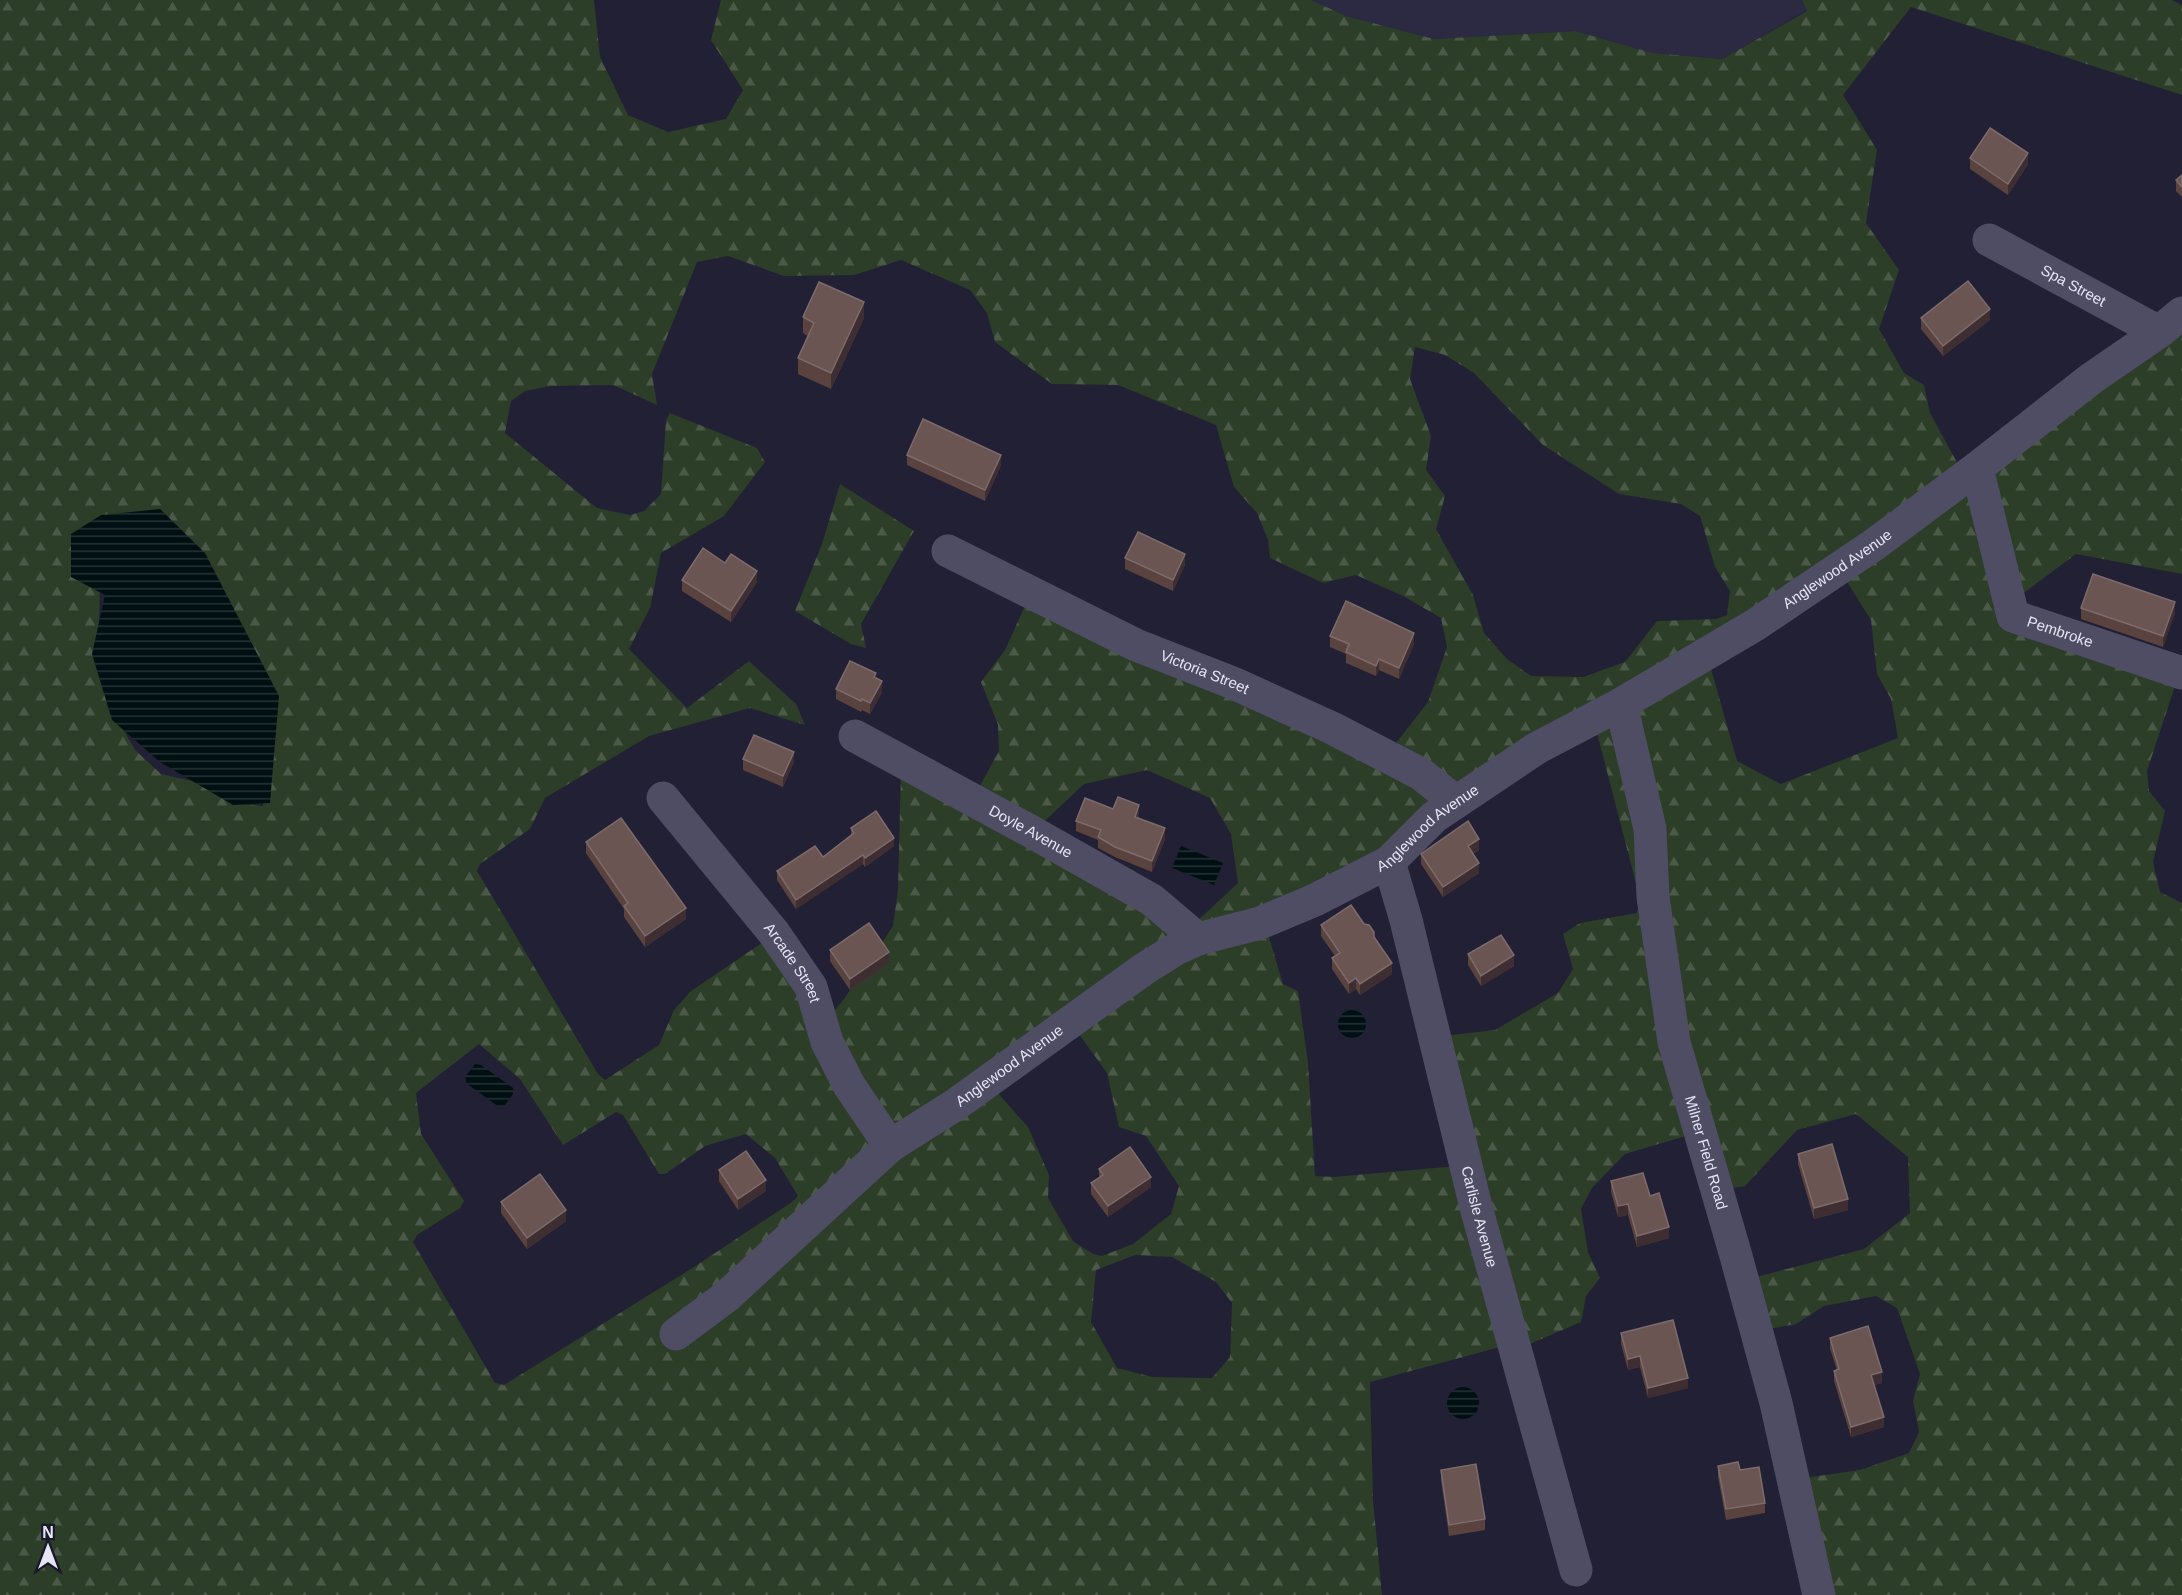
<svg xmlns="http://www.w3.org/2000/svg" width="2182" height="1595" font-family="Helvetica,sans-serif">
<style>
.built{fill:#2c2943}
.forest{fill:url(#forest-firs);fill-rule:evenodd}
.water{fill:url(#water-rules)}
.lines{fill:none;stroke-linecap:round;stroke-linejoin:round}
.minor{stroke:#4e4d64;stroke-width:33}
.wall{fill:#5a433f}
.shaded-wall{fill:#3e2e32}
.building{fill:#6a5552;stroke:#7d6b6c;stroke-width:1.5}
.labels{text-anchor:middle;stroke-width:4.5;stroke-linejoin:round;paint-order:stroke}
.street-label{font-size:15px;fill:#e6e5f4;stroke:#19172a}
</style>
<defs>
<pattern id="forest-firs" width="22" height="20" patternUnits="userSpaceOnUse" patternTransform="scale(1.5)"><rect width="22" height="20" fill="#2c3d28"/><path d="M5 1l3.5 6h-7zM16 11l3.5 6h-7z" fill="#4b5948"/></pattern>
<pattern id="water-rules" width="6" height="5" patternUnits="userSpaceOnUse" patternTransform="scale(1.5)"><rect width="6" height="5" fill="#001012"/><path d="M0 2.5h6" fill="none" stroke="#253335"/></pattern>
</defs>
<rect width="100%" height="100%" fill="#222034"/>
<!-- built -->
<polygon class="built" points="1311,0 1802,0 1807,10 1722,59 1653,53 1575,31 1434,39 1346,16"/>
<!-- forest -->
<g class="forest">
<path d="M0 0H594L600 57 628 115 668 132 726 119 743 90 711 40 721 0H1311L1346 16 1434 39 1575 31 1653 53 1722 59 1807 11 1802 0H2172L2182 5V95L1911 7 1843 95 1877 150 1866 223 1899 270 1879 329 1904 373 1924 385 1930 413 1959 466 2182 311V574L2076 554 2006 606 2176 683 2147 771 2149 791 2165 811 2153 862 2160 892 2182 903V1595H1813L1790 1480 1860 1470 1909 1453 1919 1432 1913 1401 1920 1374 1897 1308 1876 1296 1824 1306 1796 1324 1752 1332 1737 1282 1864 1249 1910 1213 1908 1157 1856 1114 1797 1130 1745 1186 1714 1191 1696 1133 1625 1154 1592 1188 1581 1209 1588 1252 1600 1278 1586 1296 1581 1322 1516 1350 1504 1346 1370 1382 1373 1500 1382 1595H0ZM728 256 784 276 854 275 901 260 970 290 987 313 995 342 1052 384 1118 385 1216 425 1234 487 1257 513 1268 540 1270 558 1323 583 1356 575 1403 596 1441 618 1447 647 1428 702 1389 752 1029 597 1005 650 981 682 998 725 999 751 971 802 901 769 898 890 893 926 844 999 824 1023 769 938 691 991 674 1010 659 1045 605 1080 598 1074 477 871 480 864 530 829 545 798 649 736 750 708 805 725 796 704 749 661 687 708 629 649 650 608 661 553 724 516 765 462 757 448 670 413 666 420 661 494 644 511 630 515 597 508 505 433 511 401 525 391 551 386 613 385 657 405 652 374 697 262ZM1415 347 1445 355 1474 373 1543 445 1619 494 1681 504 1700 516 1715 567 1730 591 1727 615 1716 619 1657 621 1625 662 1583 677 1531 676 1507 659 1484 633 1473 595 1436 529 1445 496 1426 470 1431 436 1410 379ZM1839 569 1871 620 1877 674 1891 699 1898 738 1781 784 1737 761 1706 651ZM100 583 268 701 263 806 242 804 224 788 161 774 135 750 111 708 98 663ZM1596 729 1640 899 1637 913 1580 923 1563 934 1573 969 1558 993 1495 1030 1434 1037 1458 1166 1333 1177 1315 1176 1308 1063 1298 991 1283 984 1264 920 1427 819ZM1147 770 1210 798 1231 834 1238 883 1193 925 1031 834 1084 784ZM1068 1019 1107 1073 1119 1127 1146 1136 1179 1186 1171 1214 1133 1244 1102 1256 1093 1254 1073 1241 1048 1198 1049 1175 1028 1127 988 1082ZM479 1044 520 1079 563 1145 616 1112 623 1115 659 1174H665L705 1146 746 1134 775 1158 798 1196 792 1202 694 1267 504 1385 495 1383 413 1242 417 1235 460 1208 464 1201 421 1134 416 1093ZM1135 1255 1172 1257 1216 1282 1232 1303 1230 1357 1212 1378 1152 1377 1117 1368 1091 1322 1096 1270Z"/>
<polygon points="840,484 914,531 861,624 866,648 851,644 795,611 822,544"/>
</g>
<!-- water -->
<g class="water">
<polygon points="160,509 205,553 279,696 270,803 233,805 160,762 112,720 92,654 105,595 71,577 71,534 101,515"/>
<polygon points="1181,846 1223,863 1214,885 1172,868"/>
<circle cx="1352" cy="1024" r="14"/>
<polygon points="475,1064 481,1065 513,1088 513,1094 504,1106 499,1107 466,1083 466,1076"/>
<circle cx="1463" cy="1403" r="16"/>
</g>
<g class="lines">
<!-- minor -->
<g class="minor">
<path id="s1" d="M1989 240 2159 332"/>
<path id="s2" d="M1977 468 2013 616 2182 673"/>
<path id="s3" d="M948 551 1136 645 1233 683 1332 728 1421 774 1456 802"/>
<path id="s4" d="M1621 704 1650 829 1653 897 1674 1042 1736 1256 1776 1403 1819 1595"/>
<path id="s5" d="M855 736 1032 832 1152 900 1198 939"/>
<path id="s6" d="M663 798 774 933 811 987 827 1042 849 1085 890 1146"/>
<path id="s7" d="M1389 862 1406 920 1476 1207 1576 1570"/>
<path id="s8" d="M676 1334 727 1296 890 1146 955 1105 1144 969 1176 949 1198 939 1260 923 1315 900 1389 862 1434 817 1537 748 1621 704 1755 625 1875 544 1977 468 2092 378 2159 332 2182 313"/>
</g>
</g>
<!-- wall -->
<g class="wall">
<polygon points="1970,158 2028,164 2008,195 1970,169"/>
<polygon points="2182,175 2182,197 2176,191 2176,180"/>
<polygon points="803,317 864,318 831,389 798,374 798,358 808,336 803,333"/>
<polygon points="1921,318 1990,320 1943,356 1921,329"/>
<polygon points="907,455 1001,465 985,501 907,465"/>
<polygon points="1125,558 1185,565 1173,591 1125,569"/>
<polygon points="682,580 757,582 731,622 682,591"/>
<polygon points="2081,608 2175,613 2163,647 2081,619"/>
<polygon points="1330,636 1414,644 1399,679 1379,670 1376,676 1346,663 1346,654 1330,647"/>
<polygon points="876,678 882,692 870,714 862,710 861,712 836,699 836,689"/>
<polygon points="743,759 794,762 783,787 743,770"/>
<polygon points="1113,809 1139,816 1139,818 1165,839 1152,872 1115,857 1098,848 1098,840 1076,831 1076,821"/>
<polygon points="851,828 894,846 865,867 863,864 796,909 777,880 777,871 823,857 851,835"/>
<polygon points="586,842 686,919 645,947 624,917 624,909 586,853"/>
<polygon points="1479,850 1473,854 1479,873 1443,897 1421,864 1421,854"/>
<polygon points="1364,924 1374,937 1392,974 1360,995 1356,989 1349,994 1332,969 1332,958 1335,956 1321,936 1321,925"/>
<polygon points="830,950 889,963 850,990 830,961"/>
<polygon points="1468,954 1514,966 1481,986 1468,965"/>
<polygon points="1798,1154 1848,1210 1814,1219 1798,1164"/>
<polygon points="1099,1169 1151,1187 1108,1217 1091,1194 1091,1183 1099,1178"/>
<polygon points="719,1170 766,1191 738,1210 719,1181"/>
<polygon points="1611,1181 1650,1196 1669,1238 1637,1247 1628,1215 1618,1217 1611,1192"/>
<polygon points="501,1202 566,1221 527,1249 501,1213"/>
<polygon points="1621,1333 1688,1388 1648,1398 1640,1367 1628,1370 1621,1344"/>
<polygon points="1830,1338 1882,1383 1874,1385 1884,1427 1851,1437 1834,1381 1834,1371 1837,1370 1830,1349"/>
<polygon points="1718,1466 1740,1470 1765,1503 1765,1513 1726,1520 1718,1477"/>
<polygon points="1441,1470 1485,1519 1485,1530 1449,1536 1441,1480"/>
</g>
<!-- shaded-wall -->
<g class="shaded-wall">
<polygon points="2028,153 2028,164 2008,195 2008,184"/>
<polygon points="864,302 864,318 831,389 831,373"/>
<polygon points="1990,309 1990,320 1943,356 1943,346"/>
<polygon points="1001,455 1001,465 985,501 985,490"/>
<polygon points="1185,554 1185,565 1173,591 1173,580"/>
<polygon points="757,571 757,582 731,622 731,611"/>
<polygon points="2175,602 2175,613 2163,647 2163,636"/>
<polygon points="1414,633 1414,644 1399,679 1399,668"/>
<polygon points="1379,659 1379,670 1376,676 1376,666"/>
<polygon points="882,681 882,692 870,714 870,703"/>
<polygon points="794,752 794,762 783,787 783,776"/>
<polygon points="1139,805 1139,816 1135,827 1135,817"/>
<polygon points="1165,828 1165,839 1152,872 1152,861"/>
<polygon points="894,838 894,846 865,867 865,858"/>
<polygon points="1479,839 1479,850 1468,857 1468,846"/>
<polygon points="863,855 863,864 796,909 796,900"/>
<polygon points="1479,863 1479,873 1443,897 1443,887"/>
<polygon points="686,908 686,919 645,947 645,936"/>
<polygon points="889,952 889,963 850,990 850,979"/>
<polygon points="1514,955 1514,966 1481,986 1481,976"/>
<polygon points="1392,963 1392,974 1360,995 1360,984"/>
<polygon points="1356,978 1356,989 1349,994 1349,983"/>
<polygon points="1151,1177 1151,1187 1108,1217 1108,1206"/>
<polygon points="766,1180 766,1191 738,1210 738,1199"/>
<polygon points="1848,1199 1848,1210 1814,1219 1814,1208"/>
<polygon points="1628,1204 1628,1215 1618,1217 1618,1206"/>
<polygon points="566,1210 566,1221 527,1249 527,1238"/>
<polygon points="1669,1227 1669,1238 1637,1247 1637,1236"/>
<polygon points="1640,1356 1640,1367 1628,1370 1628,1359"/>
<polygon points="1882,1372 1882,1383 1871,1386 1871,1375"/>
<polygon points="1688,1378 1688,1388 1648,1398 1648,1388"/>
<polygon points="1884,1417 1884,1427 1851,1437 1851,1427"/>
</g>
<!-- building -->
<g class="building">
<polygon points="1990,128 2028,153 2008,184 1970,158"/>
<polygon points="2182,175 2182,187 2176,180"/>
<polygon points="1968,281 1990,309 1943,346 1921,318"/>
<polygon points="819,282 864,302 831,373 798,358 814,323 803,317"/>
<polygon points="923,419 1001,455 985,490 907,455"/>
<polygon points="1138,532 1185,554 1173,580 1125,558"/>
<polygon points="703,548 725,563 731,554 757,571 731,611 682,580"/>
<polygon points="2093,574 2175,602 2163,636 2081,608"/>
<polygon points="1346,601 1414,633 1399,668 1379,659 1376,666 1346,652 1349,644 1330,636"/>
<polygon points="850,661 876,673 874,677 882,681 870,703 862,699 861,701 836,689"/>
<polygon points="754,735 794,752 783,776 743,759"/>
<polygon points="1118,797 1139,805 1135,817 1165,828 1152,861 1115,847 1098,837 1101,830 1076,821 1085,798 1113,809"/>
<polygon points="876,811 894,838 865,858 863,855 796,900 777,871 815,846 823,857 854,833 851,828"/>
<polygon points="621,818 686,908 645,936 624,906 628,903 586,842"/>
<polygon points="1468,821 1479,839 1468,846 1479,863 1443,887 1421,854"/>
<polygon points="1351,905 1364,924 1369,925 1374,932 1374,937 1392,963 1360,984 1356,978 1349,983 1332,958 1340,953 1321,925"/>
<polygon points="869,923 889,952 850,979 830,950"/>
<polygon points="1501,935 1514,955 1481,976 1468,954"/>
<polygon points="1832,1144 1848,1199 1814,1208 1798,1154"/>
<polygon points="1130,1147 1151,1177 1108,1206 1091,1183 1103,1175 1099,1169"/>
<polygon points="746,1151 766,1180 738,1199 719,1170"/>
<polygon points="1643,1173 1650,1196 1659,1193 1669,1227 1637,1236 1628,1204 1618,1206 1611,1181"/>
<polygon points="540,1174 566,1210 527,1238 501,1202"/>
<polygon points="1673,1320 1688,1378 1648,1388 1640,1356 1628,1359 1621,1333"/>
<polygon points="1868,1326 1882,1372 1871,1375 1884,1417 1851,1427 1834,1371 1839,1369 1830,1338"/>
<polygon points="1738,1462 1740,1470 1759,1467 1765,1503 1726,1509 1718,1466"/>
<polygon points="1476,1464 1485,1519 1449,1525 1441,1470"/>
</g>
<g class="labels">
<!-- street labels -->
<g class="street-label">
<text dy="5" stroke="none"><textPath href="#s1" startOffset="96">Spa Street</textPath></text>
<text dy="5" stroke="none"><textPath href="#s8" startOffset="1401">Anglewood Avenue</textPath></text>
<text dy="5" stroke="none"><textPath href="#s2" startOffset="202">Pembroke</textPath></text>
<text dy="5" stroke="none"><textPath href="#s3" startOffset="284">Victoria Street</textPath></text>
<text dy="5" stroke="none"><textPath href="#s8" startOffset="915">Anglewood Avenue</textPath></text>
<text dy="5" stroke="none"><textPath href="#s5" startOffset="200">Doyle Avenue</textPath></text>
<text dy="5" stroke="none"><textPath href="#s6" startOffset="210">Arcade Street</textPath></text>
<text dy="5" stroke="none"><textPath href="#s8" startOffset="429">Anglewood Avenue</textPath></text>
<text dy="5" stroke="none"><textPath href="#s4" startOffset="458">Milner Field Road</textPath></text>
<text dy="5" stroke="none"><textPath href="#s7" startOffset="366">Carlisle Avenue</textPath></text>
</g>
</g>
<!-- north arrow -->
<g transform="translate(48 1547)" stroke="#19172a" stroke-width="4.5" paint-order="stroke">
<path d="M0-4.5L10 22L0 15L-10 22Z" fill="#e6e5f4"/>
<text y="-9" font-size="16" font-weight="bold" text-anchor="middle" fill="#e6e5f4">N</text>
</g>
</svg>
